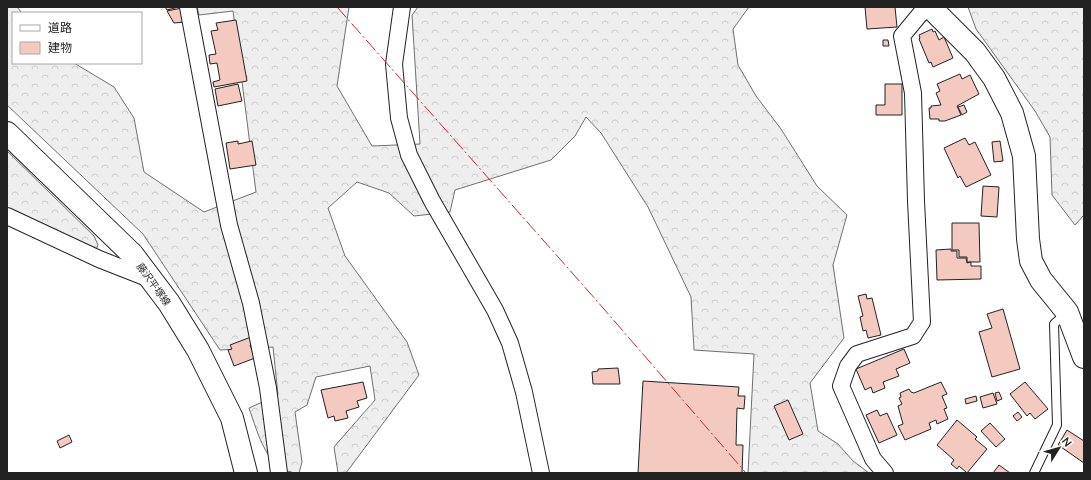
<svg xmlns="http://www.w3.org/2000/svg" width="1091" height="480" font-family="'Nunito Sans','Noto Sans JP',sans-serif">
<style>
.forest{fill:url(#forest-crowns);stroke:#6f6f6f}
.building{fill:#f3c9c0;stroke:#222}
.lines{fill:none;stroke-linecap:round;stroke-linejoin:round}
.lane-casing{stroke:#222;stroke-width:10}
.street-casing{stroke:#222;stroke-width:18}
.secondary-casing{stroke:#222;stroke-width:24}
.primary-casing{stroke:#222;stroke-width:24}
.lane{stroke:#fff;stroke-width:8}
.street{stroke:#fff;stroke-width:16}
.secondary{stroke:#fff;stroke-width:22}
.primary{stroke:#fff;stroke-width:22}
.power{stroke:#c62828;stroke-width:1;stroke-dasharray:14 3 2 3;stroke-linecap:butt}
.labels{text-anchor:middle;stroke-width:3;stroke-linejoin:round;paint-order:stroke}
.street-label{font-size:10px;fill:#222;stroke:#fff}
</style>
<defs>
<pattern id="forest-crowns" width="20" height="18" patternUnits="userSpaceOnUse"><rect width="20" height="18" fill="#eee"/><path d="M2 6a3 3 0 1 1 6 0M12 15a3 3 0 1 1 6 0" fill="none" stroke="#ccc"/></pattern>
</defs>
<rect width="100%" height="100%" fill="#fff"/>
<!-- forest -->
<g class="forest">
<path d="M7 7H17L22 13H13V63H74L114 87 134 118 144 172 204 212 256 192 233 11 199 15 197 7H349L337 86 372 146 420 144 412 15 418 7H749L733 29 738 65 756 96 781 129 817 186 847 215 833 265 844 338 810 383 818 431 838 444 853 461 869 473H748L754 354 694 350 691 297 648 207 601 133 586 117 575 136 551 160 455 190 450 212 414 216 389 193 357 182 328 208 345 256 407 342 419 375 346 473H338L334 447 375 400 370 366 316 377 307 405 295 412 302 462 299 473C267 473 258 433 249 408L278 395 273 347 220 350 143 234 7 105Z"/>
<polygon points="968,7 1084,7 1084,215 1075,225 1052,195 1050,137 1035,111 976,29"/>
<polygon points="7,151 94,236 98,245 95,252 7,211"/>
</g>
<!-- building -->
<g class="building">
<polygon points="165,7 179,7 167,10"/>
<polygon points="865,7 895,7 897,27 867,29"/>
<polygon points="182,8 185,22 174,23 167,11"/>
<polygon points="236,20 247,81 214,87 213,82 220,80 217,63 210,64 209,55 216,54 211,31 218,30 216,23"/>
<polygon points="932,29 933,32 935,31 939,40 944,37 953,58 933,67 931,62 929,63 919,39 920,38 919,35"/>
<polygon points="883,40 888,40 889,46 883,46"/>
<polygon points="960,74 962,79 970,75 979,94 957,106 961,115 945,121 939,121 939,119 930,119 929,108 931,108 931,106 941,105 936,93 940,91 937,84"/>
<polygon points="238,84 242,101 218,106 215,89"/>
<polygon points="885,84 902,84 902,115 876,115 876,105 885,105"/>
<polygon points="964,105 967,112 962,115 958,107"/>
<polygon points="965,138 969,145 975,142 991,175 966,187 960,176 958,178 944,148"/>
<polygon points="238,141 238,144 252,141 256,165 230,169 226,143"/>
<polygon points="1000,141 1003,161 994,162 992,142"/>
<polygon points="983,186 999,187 997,217 981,216"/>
<polygon points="952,223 979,223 980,262 967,262 967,257 959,257 959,250 952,250"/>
<polygon points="951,249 951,251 957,251 957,258 966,258 967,263 971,262 971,266 981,266 981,279 937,280 936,250"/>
<polygon points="866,294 867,299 872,298 881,335 868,338 866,330 863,331 860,317 863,316 858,296"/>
<polygon points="1003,309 1020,369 992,377 979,332 992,328 987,314"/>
<polygon points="251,337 253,344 250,345 255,358 234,366 228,350 232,349 230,345"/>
<polygon points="904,349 910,363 896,369 899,376 883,382 885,388 873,393 871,387 865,390 856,369"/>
<polygon points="618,368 620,384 593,384 592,372 598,371 598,369"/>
<polygon points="643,381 739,387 738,396 745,396 744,409 737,408 736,445 743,445 742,473 638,473"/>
<polygon points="363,382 367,398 357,401 359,407 346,411 348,418 335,421 334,416 328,418 321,390"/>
<polygon points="941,382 947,394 942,396 947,408 944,409 948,419 937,424 936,420 929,423 931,429 905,440 898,426 903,424 898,406 902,404 899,398 901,397 900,393 909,389 911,392 914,393"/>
<polygon points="1025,382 1048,409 1035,419 1030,413 1027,416 1010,394"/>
<polygon points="999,392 1002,399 997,401 995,393"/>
<polygon points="993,393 997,404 983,408 980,397"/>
<polygon points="976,396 977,401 966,404 965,399"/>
<polygon points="788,400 803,434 789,440 774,406"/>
<polygon points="877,410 880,416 887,413 897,435 879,443 866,415"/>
<polygon points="1018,412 1022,417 1017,421 1013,416"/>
<polygon points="957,420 977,437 975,439 987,449 967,473 959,466 957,469 951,464 954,460 937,445"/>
<polygon points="990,423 1005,439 996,447 981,431"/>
<polygon points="1067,430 1084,441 1084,463 1058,445"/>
<polygon points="69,435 72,442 60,448 57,441"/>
<polygon points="999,465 1010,473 993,473"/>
</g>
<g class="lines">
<!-- lane casing -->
<g class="lane-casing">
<polyline id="lane" points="1034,473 1057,425 1054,324 1066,313"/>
</g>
<!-- street casing -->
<g class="street-casing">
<g id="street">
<polyline points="188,7 229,225 251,303 268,388 279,473"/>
<polyline points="402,7 394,64 399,118 409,155 432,201 495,310 510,343 524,392 541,473"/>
<polyline points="7,216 99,259 150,279"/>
<polyline points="885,473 873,459 841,386 848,366 857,354 913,336 922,322 916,201 913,93 902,36 926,7"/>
</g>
</g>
<!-- secondary casing -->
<g class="secondary-casing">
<polyline id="secondary" points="930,7 975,52 994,78 1012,113 1024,156 1028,239 1031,261 1041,280 1067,312 1084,357"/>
</g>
<!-- primary casing -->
<g class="primary-casing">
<polyline id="primary" points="7,133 132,254 169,303 198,350 232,418 246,473"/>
</g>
<!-- lane -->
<use href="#lane" class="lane"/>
<!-- street -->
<use href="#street" class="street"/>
<!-- secondary -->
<use href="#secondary" class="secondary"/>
<!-- primary -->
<use href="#primary" class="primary"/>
<!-- power -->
<polyline class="power" points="337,7 597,301 746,473"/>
</g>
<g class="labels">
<!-- street labels -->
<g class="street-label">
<text transform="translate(154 284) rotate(54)" y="4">藤沢平塚線</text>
</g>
</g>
<!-- border -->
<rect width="1091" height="480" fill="none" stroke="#222222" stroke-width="16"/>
<!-- legend -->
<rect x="12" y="12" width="130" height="52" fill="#ffffff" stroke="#a7a7a7"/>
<rect x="20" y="25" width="20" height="6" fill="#ffffff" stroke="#a7a7a7"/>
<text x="48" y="32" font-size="12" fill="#222222">道路</text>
<rect x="20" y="42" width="20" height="12" fill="#f3c9c0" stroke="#a7a7a7"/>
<text x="48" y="52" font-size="12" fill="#222222">建物</text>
<!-- north arrow -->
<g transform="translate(1059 448) rotate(53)" stroke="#ffffff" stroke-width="3" paint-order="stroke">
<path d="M0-3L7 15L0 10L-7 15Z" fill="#222222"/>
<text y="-6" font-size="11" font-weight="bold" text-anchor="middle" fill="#222222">N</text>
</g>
</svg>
